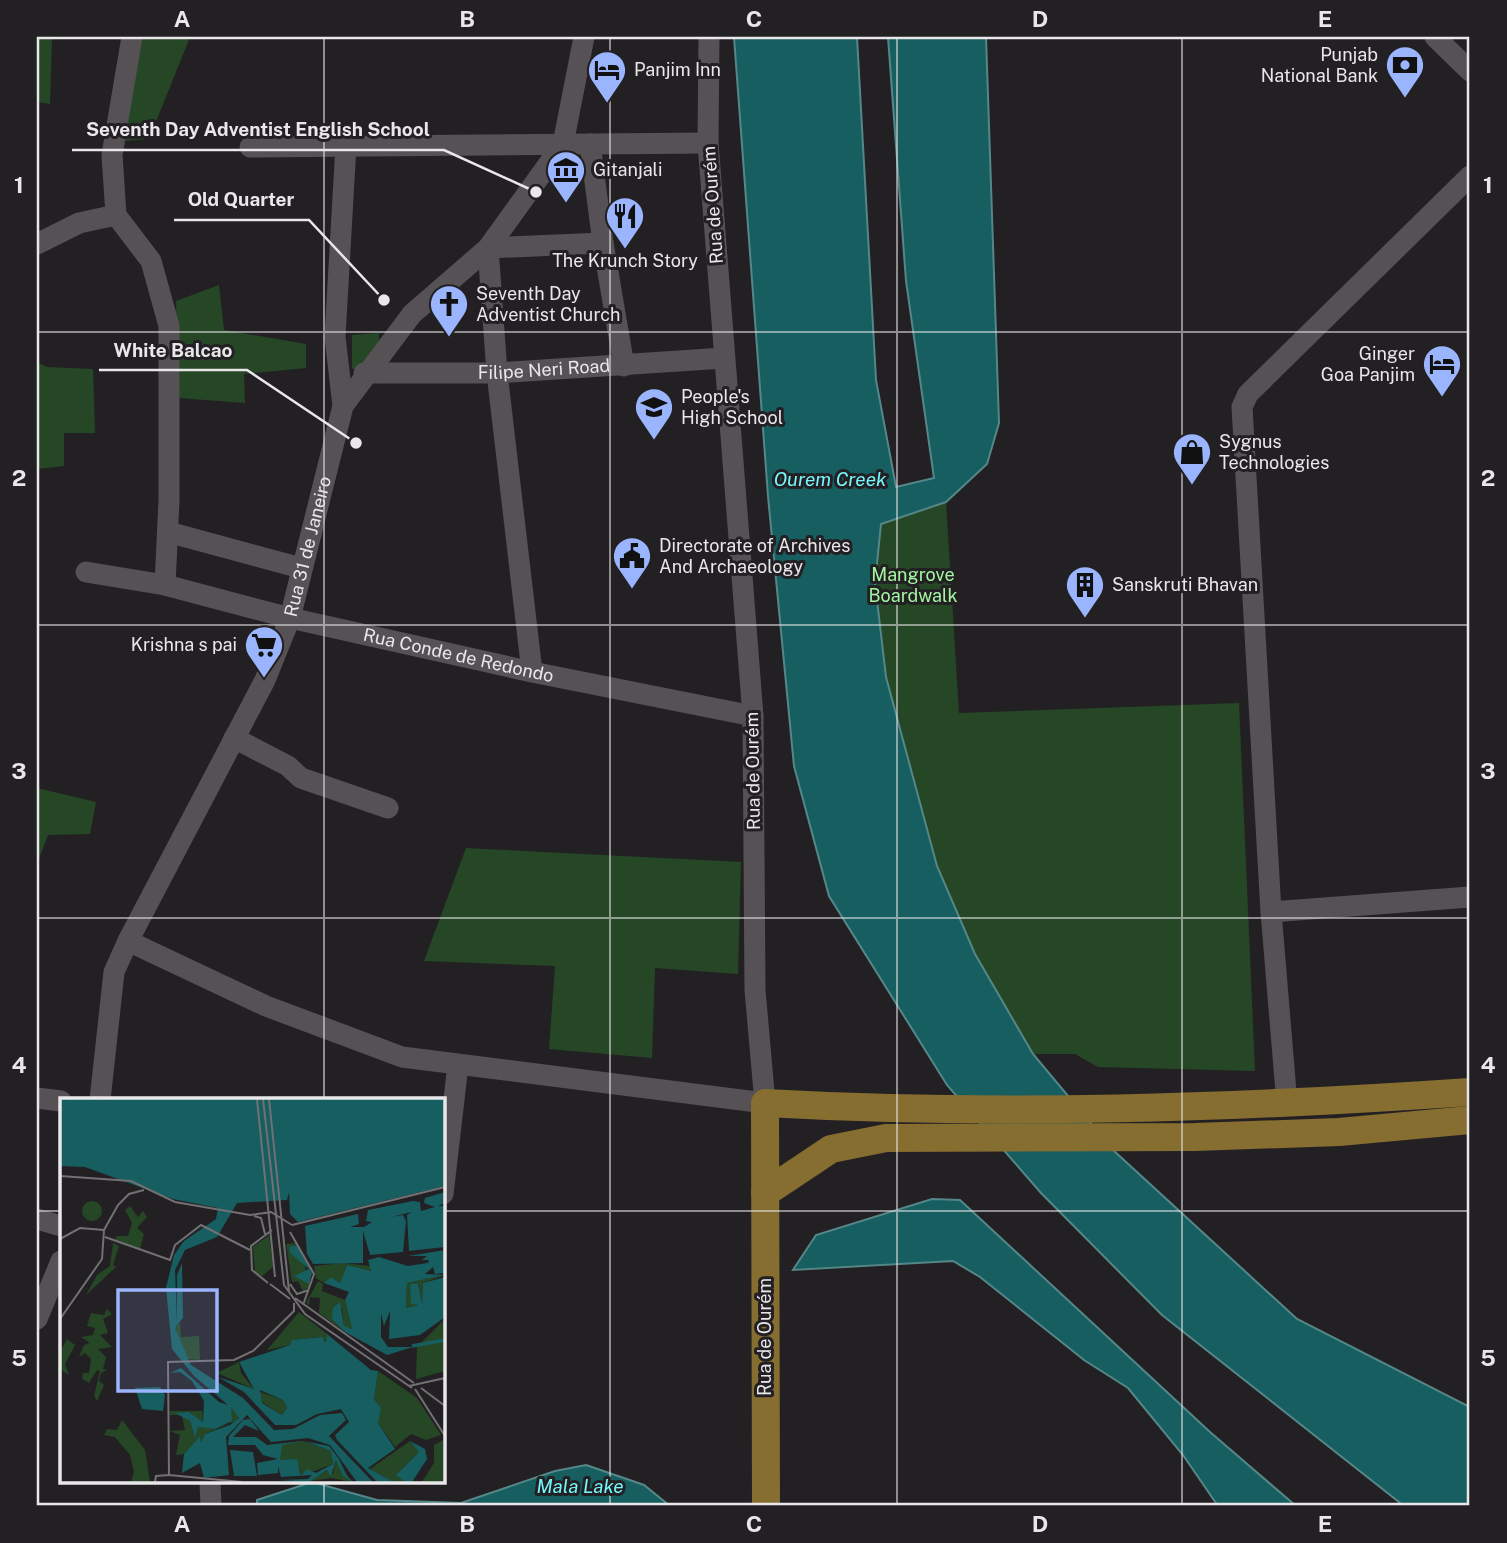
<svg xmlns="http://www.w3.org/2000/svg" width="1507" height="1543" font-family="'Public Sans',sans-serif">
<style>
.green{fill:#264725}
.water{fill:#165e60;stroke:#558789;stroke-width:2}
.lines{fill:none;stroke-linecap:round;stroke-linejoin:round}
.minor{stroke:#555155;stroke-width:21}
.major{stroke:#866d30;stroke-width:28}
.grid{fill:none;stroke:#e9e7e9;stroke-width:2;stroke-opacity:0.55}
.labels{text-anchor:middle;stroke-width:6;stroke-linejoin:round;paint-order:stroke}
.poi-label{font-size:18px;fill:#e9e7e9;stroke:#232024;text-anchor:start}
.street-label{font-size:18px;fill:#e9e7e9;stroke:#232024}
.park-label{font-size:18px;fill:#a2f69f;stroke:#232024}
.water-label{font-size:19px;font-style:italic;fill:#76f7fb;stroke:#232024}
.inset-river{fill:none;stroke:#165e60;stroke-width:3.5}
.inset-road{fill:none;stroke:#727073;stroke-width:2}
.view{fill:#9ab5fd;fill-opacity:0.15;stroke:#9ab5fd;stroke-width:3.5}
.inset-edge{fill:none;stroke:#e9e7e9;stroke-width:3.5}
.leader{fill:none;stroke:#e9e7e9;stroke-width:2.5}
.callout-dot{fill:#e9e7e9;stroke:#232024;stroke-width:2.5}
.callout-label{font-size:19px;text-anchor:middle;font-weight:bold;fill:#e9e7e9;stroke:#232024;stroke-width:6;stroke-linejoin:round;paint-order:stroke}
.neatline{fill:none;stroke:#e9e7e9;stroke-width:2.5}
.grid-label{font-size:23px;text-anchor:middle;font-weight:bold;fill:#e9e7e9}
</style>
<rect width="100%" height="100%" fill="#232024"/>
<!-- green -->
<g class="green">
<polygon points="37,37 52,37 50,104 37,102"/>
<polygon points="141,37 190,37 149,139 124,141"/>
<polygon points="219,285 224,330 306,344 306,368 244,374 245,403 179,398 176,301"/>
<polygon points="379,333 378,367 352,369 352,335"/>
<polygon points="37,362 47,367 93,369 95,433 64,433 64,466 37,469"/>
<polygon points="946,502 959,713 1239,703 1255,1071 1098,1067 1075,1054 1033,1054 975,954 937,866 886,677 875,583 881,524"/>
<polygon points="37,788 96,802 90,834 48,835 37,864"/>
<polygon points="466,848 741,862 738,974 655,968 652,1058 549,1049 555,966 424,961"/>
</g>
<!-- water -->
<g class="water">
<polygon points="734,37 857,37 876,380 896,487 934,478 906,281 888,37 986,37 999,423 987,464 946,502 881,524 875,583 886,677 937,866 975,954 1033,1054 1113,1150 1297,1319 1470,1407 1470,1506 1404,1506 1162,1315 1041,1193 947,1085 829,896 794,766 768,496"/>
<polygon points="932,1199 960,1200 1210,1432 1296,1506 1218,1506 1183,1455 1128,1388 1084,1360 980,1277 953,1261 793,1270 816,1235"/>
<polygon points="586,1465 644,1485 670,1506 257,1506 257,1500 312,1482 377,1500 461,1503 555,1471"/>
</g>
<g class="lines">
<!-- minor -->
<g class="minor">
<polyline points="132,37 112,155 116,215 151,261 169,326 169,500 165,585"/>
<polyline points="1435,37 1470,71"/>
<polyline points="590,144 603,243 624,366"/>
<polyline points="250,147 708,143"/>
<polyline points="37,244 79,223 116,215"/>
<path id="s1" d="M364 373H497L724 358"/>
<polyline points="343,406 335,337 346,145"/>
<polyline points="168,532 301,568"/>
<path id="s2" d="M86 572 165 585 290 618 532 672 753 716"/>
<polyline points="532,672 497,373 488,248 603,243"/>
<polyline points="234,738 288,766 301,778 388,808"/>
<polyline points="1271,912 1470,897"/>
<polyline points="128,941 266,1006 402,1057 765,1103 755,990 753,716 708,143 709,37"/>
<polyline points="37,1098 61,1101"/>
<path id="s3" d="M100 1100 114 972 128 941 265 680 290 618 343 406 412 314 488 248 563 144 584 37"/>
<polyline points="1287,1104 1271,912 1242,407 1248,394 1470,176"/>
<polyline points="443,1194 458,1065"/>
<polyline points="37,1219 61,1226"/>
<polyline points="37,1319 61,1261"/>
<polyline points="210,1482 211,1506"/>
</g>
<!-- major -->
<g class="major">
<polyline points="765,1193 831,1149 886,1138 1195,1137 1339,1132 1470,1120"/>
<path d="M766 1506 765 1103C1000 1116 1236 1108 1470 1092"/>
</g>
</g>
<!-- grid -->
<path class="grid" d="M324 37V1100M610 37V1506M897 37V1506M1182 37V1506M37 332H1470M37 625H1470M37 918H1470M37 1211H61M443 1211H1470M324 1482V1506"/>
<!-- icons -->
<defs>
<g id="bank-pin" transform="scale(2.0125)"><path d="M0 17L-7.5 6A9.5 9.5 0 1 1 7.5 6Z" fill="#9ab5fd" stroke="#232024"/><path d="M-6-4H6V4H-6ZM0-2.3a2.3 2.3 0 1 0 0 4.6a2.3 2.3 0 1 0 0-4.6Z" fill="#111"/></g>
<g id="hotel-pin" transform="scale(2.0125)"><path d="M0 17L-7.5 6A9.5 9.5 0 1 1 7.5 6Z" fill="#9ab5fd" stroke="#232024"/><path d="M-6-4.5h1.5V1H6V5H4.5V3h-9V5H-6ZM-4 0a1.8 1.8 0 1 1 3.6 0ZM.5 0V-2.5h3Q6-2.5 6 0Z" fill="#111"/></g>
<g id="museum-pin" transform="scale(2.0125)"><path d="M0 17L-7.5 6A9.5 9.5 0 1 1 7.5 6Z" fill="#9ab5fd" stroke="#232024"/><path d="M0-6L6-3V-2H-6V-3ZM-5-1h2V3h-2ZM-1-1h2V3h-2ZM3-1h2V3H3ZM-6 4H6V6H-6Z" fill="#111"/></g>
<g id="restaurant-pin" transform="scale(2.0125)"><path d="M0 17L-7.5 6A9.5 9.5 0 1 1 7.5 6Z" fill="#9ab5fd" stroke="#232024"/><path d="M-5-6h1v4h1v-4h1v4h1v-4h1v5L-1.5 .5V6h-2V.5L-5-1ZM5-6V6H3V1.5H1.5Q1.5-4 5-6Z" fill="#111"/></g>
<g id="church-pin" transform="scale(2.0125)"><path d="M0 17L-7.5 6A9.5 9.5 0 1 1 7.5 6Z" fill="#9ab5fd" stroke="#232024"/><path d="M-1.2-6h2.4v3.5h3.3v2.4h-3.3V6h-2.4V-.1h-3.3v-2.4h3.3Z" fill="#111"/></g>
<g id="school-pin" transform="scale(2.0125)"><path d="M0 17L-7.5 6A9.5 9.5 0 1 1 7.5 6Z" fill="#9ab5fd" stroke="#232024"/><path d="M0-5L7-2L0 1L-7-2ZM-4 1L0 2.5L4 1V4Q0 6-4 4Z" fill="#111"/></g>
<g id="shop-pin" transform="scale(2.0125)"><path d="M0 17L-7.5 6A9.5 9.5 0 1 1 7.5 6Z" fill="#9ab5fd" stroke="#232024"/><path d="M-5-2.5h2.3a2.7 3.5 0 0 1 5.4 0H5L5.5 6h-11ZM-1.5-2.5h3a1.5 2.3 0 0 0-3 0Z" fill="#111"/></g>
<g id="civic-pin" transform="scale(2.0125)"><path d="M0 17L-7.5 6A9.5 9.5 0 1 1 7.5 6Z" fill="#9ab5fd" stroke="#232024"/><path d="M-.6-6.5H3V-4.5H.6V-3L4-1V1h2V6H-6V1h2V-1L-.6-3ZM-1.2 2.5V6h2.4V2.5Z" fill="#111"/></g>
<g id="building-pin" transform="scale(2.0125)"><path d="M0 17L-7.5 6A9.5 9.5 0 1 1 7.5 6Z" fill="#9ab5fd" stroke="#232024"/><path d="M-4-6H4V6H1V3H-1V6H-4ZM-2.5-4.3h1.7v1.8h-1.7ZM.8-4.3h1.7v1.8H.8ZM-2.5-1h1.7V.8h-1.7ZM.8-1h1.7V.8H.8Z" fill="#111"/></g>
<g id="supermarket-pin" transform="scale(2.0125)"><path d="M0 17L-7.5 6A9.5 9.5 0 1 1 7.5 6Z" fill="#9ab5fd" stroke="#232024"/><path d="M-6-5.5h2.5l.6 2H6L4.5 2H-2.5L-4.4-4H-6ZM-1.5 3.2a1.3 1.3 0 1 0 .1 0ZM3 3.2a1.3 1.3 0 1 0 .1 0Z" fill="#111"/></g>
</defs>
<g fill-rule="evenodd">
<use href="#bank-pin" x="1405" y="65"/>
<use href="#hotel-pin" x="607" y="70"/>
<use href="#museum-pin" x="566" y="170"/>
<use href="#restaurant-pin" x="625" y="216"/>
<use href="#church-pin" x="449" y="304"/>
<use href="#hotel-pin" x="1442" y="364"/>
<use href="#school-pin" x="654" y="407"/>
<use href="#shop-pin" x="1192" y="452"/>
<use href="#civic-pin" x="632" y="556"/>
<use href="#building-pin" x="1085" y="585"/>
<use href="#supermarket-pin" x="264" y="645"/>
</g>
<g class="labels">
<!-- poi labels -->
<g class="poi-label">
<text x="1378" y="61" text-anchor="end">Punjab<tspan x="1378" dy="21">National Bank</tspan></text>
<text x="634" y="76">Panjim Inn</text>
<text x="593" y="176">Gitanjali</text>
<text x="625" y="267" text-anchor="middle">The Krunch Story</text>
<text x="476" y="300">Seventh Day<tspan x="476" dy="21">Adventist Church</tspan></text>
<text x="1415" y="360" text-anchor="end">Ginger<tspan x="1415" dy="21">Goa Panjim</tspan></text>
<text x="681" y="403">People's<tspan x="681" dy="21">High School</tspan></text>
<text x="1219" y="448">Sygnus<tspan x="1219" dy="21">Technologies</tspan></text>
<text x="659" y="552">Directorate of Archives<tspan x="659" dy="21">And Archaeology</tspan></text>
<text x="1112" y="591">Sanskruti Bhavan</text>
<text x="237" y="651" text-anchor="end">Krishna s pai</text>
</g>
<!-- street labels -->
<g class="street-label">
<text transform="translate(713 205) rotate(-94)" y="6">Rua de Ourém</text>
<text dy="6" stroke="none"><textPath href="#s1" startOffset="180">Filipe Neri Road</textPath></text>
<text dy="6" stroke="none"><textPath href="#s3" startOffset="598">Rua 31 de Janeiro</textPath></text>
<text dy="6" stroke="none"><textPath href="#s2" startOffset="382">Rua Conde de Redondo</textPath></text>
<text transform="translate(753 771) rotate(-91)" y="6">Rua de Ourém</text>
<text transform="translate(765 1337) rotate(-90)" y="6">Rua de Ourém</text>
</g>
<!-- park labels -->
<g class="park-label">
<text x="913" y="581">Mangrove<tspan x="913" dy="21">Boardwalk</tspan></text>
</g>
<!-- water labels -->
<g class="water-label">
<text x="830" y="486">Ourem Creek</text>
<text x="580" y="1493">Mala Lake</text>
</g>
</g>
<!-- overview -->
<g transform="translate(60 1098)">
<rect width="385" height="385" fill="#232024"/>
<path d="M22 113a10 10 0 1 1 20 0a10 10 0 1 1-20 0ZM70 108 78 119 83 113 87 119 77 130 84 136 80 151 55 142 57 138H68L72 125 65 112ZM209 137 213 169 202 178 195 174 193 149ZM53 145 59 148 53 167 56 169 26 197 37 177 50 168ZM237 145 230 155 243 162 251 188 243 193 238 183 232 184 226 146ZM283 165 309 168 312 169 310 173 287 167 280 185 271 179 264 185 256 180 254 168ZM385 177 363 185 362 207 358 185 350 186 359 207 346 210 347 185ZM258 183 263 186 262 193 285 202 292 231 284 229 282 210 272 221 285 234 259 215 260 200 250 199 249 207 246 205ZM47 211 52 216 43 221 48 235 40 237 52 249 38 251 46 259 43 271 47 272 41 275 39 283 44 287 37 303 34 298 40 273 37 272 29 285 22 281 23 275H29L31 261 25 255 19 259 24 247 30 245 21 239 33 237 35 230 27 228 31 215 44 217ZM239 214 267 236 268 243 259 239 233 242 230 247 207 252ZM385 221V273L356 281 357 249ZM120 225 121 239 139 238 140 262 126 261 122 254 115 230ZM7 241 15 247 5 266 9 277 0 271V254ZM179 264 181 275 194 291 157 275ZM318 273 357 300 381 337 366 342 351 336 335 349 318 325V306L314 301ZM198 293 223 302 227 310 222 317 202 304ZM141 297 143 324 129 314 117 315 124 317 130 323 135 340V328L155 331 170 325 169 307 178 314V322L145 336 141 351 140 339 124 356 116 357 120 337 109 333 125 332 122 317H109L110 313H142ZM62 322 85 352 90 384H71L74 374 70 357 55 339 44 337 47 331 57 332ZM383 342 385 384H362L374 365V347ZM243 343 271 353 273 366 241 378 240 370 219 362 221 346ZM350 343 359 354 337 376 345 384H334L310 371ZM276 362 292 384 271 380 249 383 268 372 273 376Z" fill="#264725"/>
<path d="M0 1H385V88L238 124 230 116 229 94 227 102 177 105 157 139 125 152 115 172 117 224V177L122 165 123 220 115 230 131 267 183 300 214 332 233 331 260 317 282 315 286 322 269 338 313 384H297L270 347 248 340 211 344 187 317 166 339 169 377 144 380 140 365 122 375 124 356 140 338 141 345 145 336 170 327 179 320 171 309 172 323 155 331 138 329 135 340 130 323 115 315 129 314 143 324 144 303 132 283 120 274 110 275 121 270 159 304 168 307 134 278 112 251 106 190 114 157 124 143 156 121 158 110 113 101 25 69 0 68ZM385 94V105L378 108H385V149L349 153 347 117 352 114 331 119 343 117 346 123 343 154 310 157 303 133V165L253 166 247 156 245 128 298 116 299 126 290 129H304L312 124 306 123 308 112 353 103 360 104 361 113 375 109 364 105 365 100ZM238 147 252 175 249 186 234 178 249 171 230 155 229 149ZM385 152V175L375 176 373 169 365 176 385 177 347 185 346 210 359 207 351 206 350 186 358 185 362 206 363 185 385 179V219L360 237 329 241 330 213 324 228 321 215V239L328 249H353L327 257 285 234 272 221 273 210 280 204 284 228 292 231 285 202 289 194 264 185 271 179 280 185 287 167 311 173 308 162 319 159 348 168 368 165 369 162H362L367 158H348ZM267 236 311 272 318 273 314 301 321 310 318 325 335 351 308 370 334 384H317L277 342 275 337 289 324 281 311 257 316 236 327H215L184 294 158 279 194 291 179 264 230 247 232 242 262 239 266 244ZM200 292 223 302 227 310 222 317 202 305ZM100 289 105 297 103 313 82 311 75 290ZM190 321 199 333 185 327 173 339H196L207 347 243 343 269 348 279 361 287 378 293 384 283 378 276 362 271 378 267 372 249 384 220 382 248 381 252 377 221 379 218 368V375L198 377 197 365 218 361 203 357 195 347H168L169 338 183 322ZM244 343 271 353 273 366 256 375 247 371 241 378 237 361 220 362 222 347ZM350 343 365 351 367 361 352 384H345L336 377 359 354ZM170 352 193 354 197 378H174Z" fill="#165e60" fill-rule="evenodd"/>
<path class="inset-river" d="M352 248 385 242"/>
<path class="inset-road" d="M197 1 215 179M203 1 224 187 245 216 352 290M209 1 229 193M0 78 71 83 115 104 190 117 211 114 232 127M194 118 201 120 205 136M232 127 385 89M44 132 58 107 69 96 84 92M230 134 254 176 243 207M45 139 110 162 115 147 141 127 190 152M0 141 20 130 44 132M208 185 192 172 191 148 212 132M210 186 230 201M230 186 237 196 249 192M235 200 354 285M0 221 42 161 44 132M349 288 385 280M361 290 385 308M355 291 385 338M109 377 108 264 174 262 193 253 234 213V205M95 384 96 378 109 377 182 384"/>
<path class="view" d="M58 192H157V293H58Z"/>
<rect width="385" height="385" class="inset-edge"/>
</g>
<!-- callouts -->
<path class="leader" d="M536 192L444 150H72M384 300L309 220H174M356 443L247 370H99"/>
<g class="callout-dot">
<circle cx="536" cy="192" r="7"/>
<circle cx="384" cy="300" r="7"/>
<circle cx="356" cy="443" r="7"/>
</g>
<g class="callout-label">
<text x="258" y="136">Seventh Day Adventist English School</text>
<text x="241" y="206">Old Quarter</text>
<text x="173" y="357">White Balcao</text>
</g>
<!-- border -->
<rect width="1507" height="1543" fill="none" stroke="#232024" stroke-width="77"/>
<rect x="38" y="38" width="1430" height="1466" class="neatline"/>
<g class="grid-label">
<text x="182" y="27">A</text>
<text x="467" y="27">B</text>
<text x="754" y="27">C</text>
<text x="1040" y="27">D</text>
<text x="1325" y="27">E</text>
<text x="19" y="193">1</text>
<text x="1488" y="193">1</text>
<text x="19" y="486">2</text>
<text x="1488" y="486">2</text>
<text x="19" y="779">3</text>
<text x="1488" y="779">3</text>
<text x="19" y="1073">4</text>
<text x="1488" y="1073">4</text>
<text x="19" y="1366">5</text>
<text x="1488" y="1366">5</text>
<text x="182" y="1532">A</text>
<text x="467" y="1532">B</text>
<text x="754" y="1532">C</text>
<text x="1040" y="1532">D</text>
<text x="1325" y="1532">E</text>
</g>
</svg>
